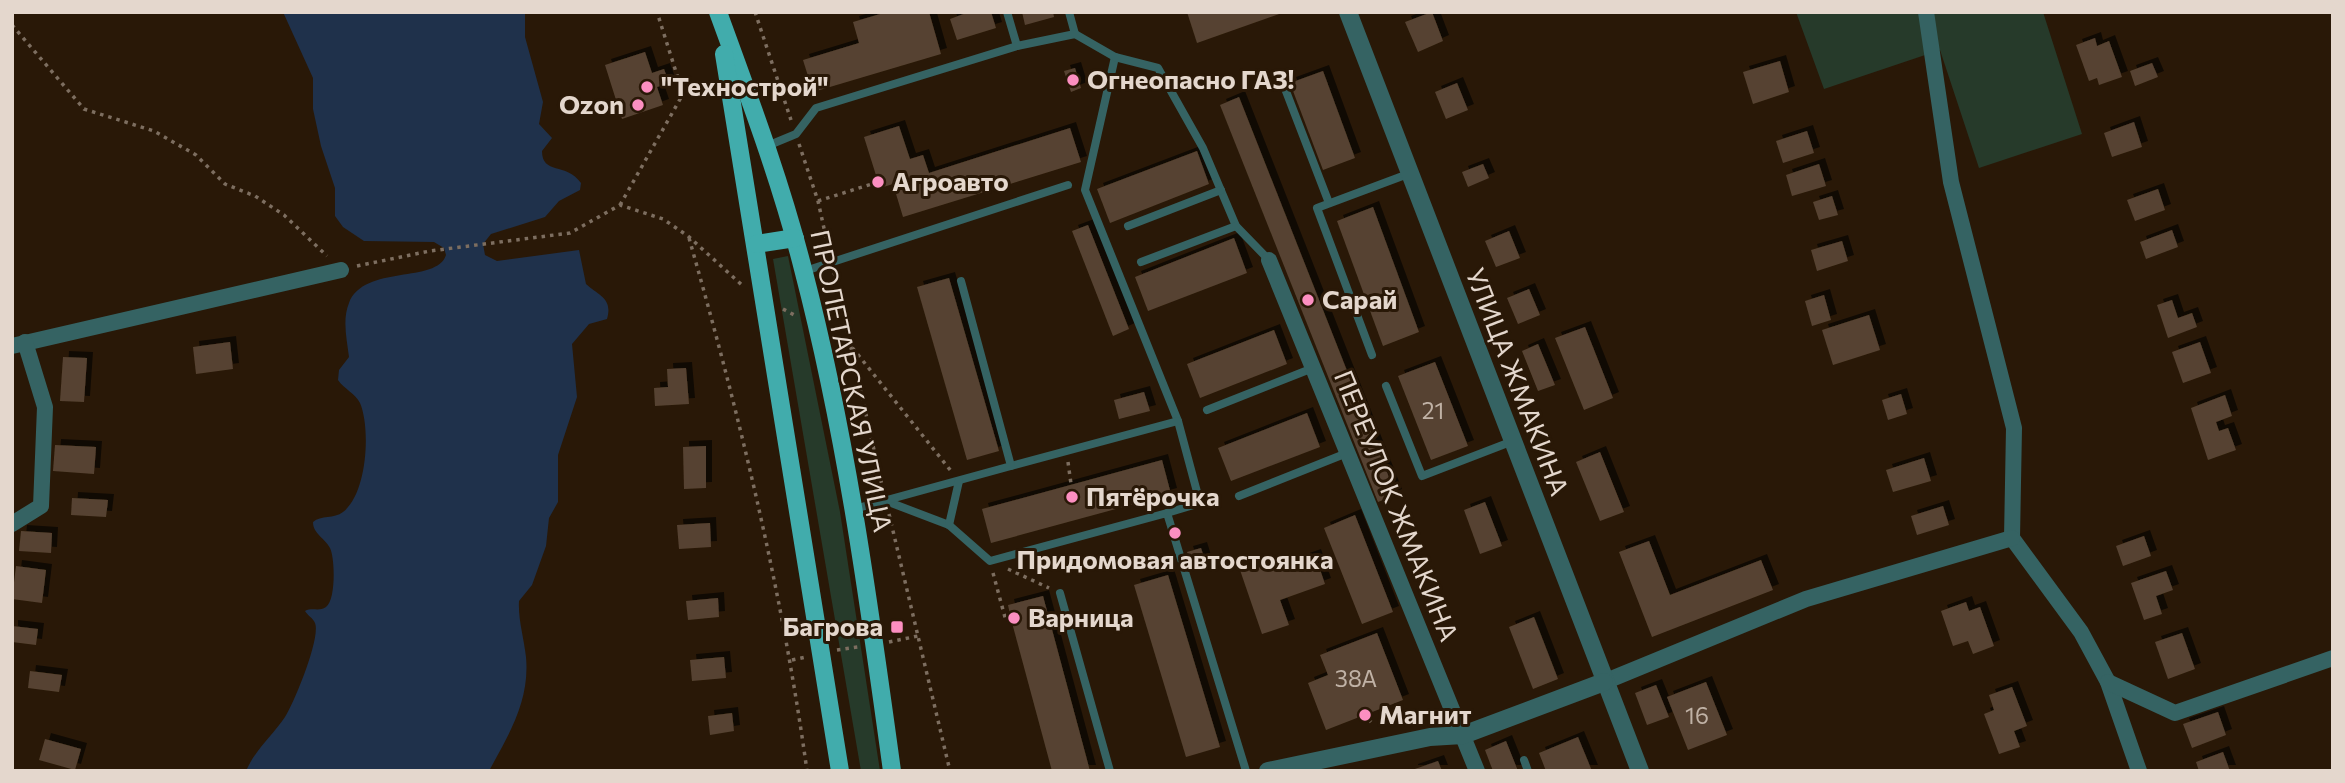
<svg xmlns="http://www.w3.org/2000/svg" width="2345" height="783" font-family="Commissioner,sans-serif">
<style>
.green{fill:#263a2a}
.water{fill:#1f314b}
.building{fill:#564331;filter:url(#shadow)}
.lines{fill:none;stroke-linecap:round;stroke-linejoin:round}
.path{stroke:#7d6e60;stroke-width:3.5;stroke-dasharray:3.5 5;stroke-linecap:butt}
.service{stroke:#356363;stroke-width:8}
.minor{stroke:#356363;stroke-width:16}
.tertiary{stroke:#356363;stroke-width:18}
.primary{stroke:#41acac;stroke-width:18}
.poi-dot{fill:#fc8fc1;stroke:#291807;stroke-width:2.5}
.labels{text-anchor:middle;stroke-width:6;stroke-linejoin:round;paint-order:stroke}
.number-label{font-size:23px;fill:#c0b2a6}
.poi-label{font-size:26px;font-weight:bold;fill:#e4d7cd;stroke:#291807;text-anchor:start}
.street-label{font-size:26px;fill:#e4d7cd;stroke:#291807}
</style>
<defs>
<filter id="shadow"><feDropShadow dx="6" dy="-6" stdDeviation="0" flood-color="#0009"/></filter>
</defs>
<rect width="100%" height="100%" fill="#291807"/>
<!-- green -->
<g class="green">
<polygon points="1796,12 2043,12 2082,134 1979,168 1940,50 1824,89"/>
<polygon points="788,256 840,512 880,771 861,771 773,259"/>
</g>
<!-- water -->
<path class="water" d="M283 12H525V37L543 102 539 124 552 138 542 151C542 175 566 162 581 183L580 190 559 201 545 217 491 234 483 244 485 255 497 261 579 250 586 284C599 296 613 298 607 319L589 324 572 344 577 397 558 455V502L549 518 546 546 532 585 519 601C518 620 524 638 526 657 530 701 509 734 489 771H246C255 750 272 736 285 717 294 703 321 638 315 623 313 618 308 616 305 611 312 607 319 612 326 607 336 600 335 558 330 548 325 538 313 534 313 522 321 515 334 519 343 512 367 494 371 429 360 403 355 393 344 389 338 380L339 370 349 357C347 340 342 320 349 303 364 264 437 284 446 255L444 248 434 242 364 241 343 227 335 216V188L321 146 313 109V78Z"/>
<!-- building -->
<g class="building">
<polygon points="887,12 929,12 941,54 813,92 803,60 859,43 853,22"/>
<polygon points="969,12 991,12 996,28 957,40 950,19"/>
<polygon points="1022,12 1053,12 1054,17 1025,25"/>
<polygon points="1187,12 1282,12 1282,13 1197,43"/>
<polygon points="1432,12 1443,41 1418,52 1405,22"/>
<polygon points="2095,38 2097,46 2109,41 2122,77 2099,85 2097,78 2089,81 2076,45"/>
<polygon points="645,52 652,73 664,69 669,83 657,87 663,105 622,119 605,65"/>
<polygon points="1780,61 1789,92 1753,104 1743,72"/>
<polygon points="2152,63 2158,77 2135,86 2130,71"/>
<polygon points="1075,68 1081,88 1071,92 1064,71"/>
<polygon points="1323,71 1355,158 1323,170 1290,83"/>
<polygon points="1457,83 1468,110 1446,119 1435,92"/>
<polygon points="1239,97 1396,495 1378,502 1220,105"/>
<polygon points="2134,122 2142,147 2112,157 2104,133"/>
<polygon points="899,126 910,159 923,155 929,173 1070,128 1081,162 903,217 893,184 880,188 864,137"/>
<polygon points="1807,131 1814,153 1783,163 1776,141"/>
<polygon points="1197,151 1209,184 1110,223 1097,189"/>
<polygon points="1483,164 1489,178 1468,187 1462,172"/>
<polygon points="1819,164 1826,186 1792,196 1786,175"/>
<polygon points="2158,189 2165,210 2135,221 2127,200"/>
<polygon points="1832,196 1838,215 1819,220 1813,202"/>
<polygon points="1373,207 1419,332 1383,346 1337,221"/>
<polygon points="1088,225 1129,329 1113,336 1072,231"/>
<polygon points="2172,230 2178,247 2146,259 2140,242"/>
<polygon points="1509,231 1520,258 1496,267 1485,241"/>
<polygon points="1234,238 1247,273 1148,311 1135,277"/>
<polygon points="1842,241 1848,261 1817,271 1811,250"/>
<polygon points="949,278 999,451 967,460 917,287"/>
<polygon points="1529,289 1540,315 1518,324 1507,298"/>
<polygon points="1824,295 1831,320 1812,326 1805,301"/>
<polygon points="2172,300 2178,318 2192,313 2197,327 2168,338 2157,305"/>
<polygon points="1869,315 1880,350 1833,365 1822,330"/>
<polygon points="1585,327 1613,398 1584,410 1555,338"/>
<polygon points="1274,330 1287,364 1200,398 1187,364"/>
<polygon points="230,342 233,369 196,374 193,347"/>
<polygon points="2200,342 2211,373 2183,383 2172,352"/>
<polygon points="1538,344 1555,385 1538,391 1522,351"/>
<polygon points="63,357 87,358 84,402 60,401"/>
<polygon points="1435,362 1468,446 1431,460 1398,376"/>
<polygon points="686,368 689,404 655,406 654,388 668,387 667,369"/>
<polygon points="1144,392 1150,411 1119,419 1114,400"/>
<polygon points="1901,394 1907,414 1888,420 1882,400"/>
<polygon points="2225,395 2232,416 2216,422 2219,431 2228,428 2236,450 2208,460 2191,408"/>
<polygon points="1307,413 1320,447 1231,481 1218,448"/>
<polygon points="55,445 96,447 94,474 53,471"/>
<polygon points="706,446 706,488 684,489 683,447"/>
<polygon points="1600,452 1624,512 1600,521 1576,462"/>
<polygon points="1924,458 1931,481 1893,492 1886,470"/>
<polygon points="1162,460 1171,494 991,543 982,509"/>
<polygon points="72,498 108,500 106,517 71,515"/>
<polygon points="1485,502 1502,546 1480,554 1464,510"/>
<polygon points="1943,506 1949,525 1917,535 1911,516"/>
<polygon points="1355,515 1393,612 1362,624 1324,528"/>
<polygon points="710,523 711,547 679,549 677,525"/>
<polygon points="21,531 52,533 51,553 19,551"/>
<polygon points="2144,536 2151,556 2123,566 2116,546"/>
<polygon points="1649,541 1670,595 1761,560 1773,590 1652,637 1619,552"/>
<polygon points="1201,548 1205,561 1191,565 1187,552"/>
<polygon points="1315,555 1325,584 1280,600 1289,625 1262,634 1240,570 1266,561 1269,571"/>
<polygon points="16,566 46,570 42,603 12,599"/>
<polygon points="2166,571 2173,590 2156,596 2162,614 2144,620 2131,583"/>
<polygon points="1168,575 1220,747 1186,757 1134,585"/>
<polygon points="1043,596 1090,771 1052,771 1011,619 1008,605"/>
<polygon points="718,598 719,617 688,620 686,601"/>
<polygon points="1966,602 1969,611 1980,607 1994,646 1973,654 1968,641 1953,646 1941,611"/>
<polygon points="1534,617 1558,679 1533,689 1509,627"/>
<polygon points="12,626 38,629 36,645 12,642"/>
<polygon points="1377,633 1403,700 1326,730 1308,683 1328,675 1320,655"/>
<polygon points="2182,633 2195,669 2168,679 2155,642"/>
<polygon points="724,657 726,678 692,681 690,660"/>
<polygon points="30,671 62,675 59,692 28,688"/>
<polygon points="1706,682 1727,735 1688,750 1667,697"/>
<polygon points="1656,685 1669,717 1647,725 1635,693"/>
<polygon points="2012,687 2027,726 2014,731 2020,747 1999,754 1984,714 1994,710 1989,695"/>
<polygon points="2218,712 2226,735 2192,748 2183,724"/>
<polygon points="732,713 734,731 710,735 708,716"/>
<polygon points="1578,737 1592,771 1546,771 1539,753"/>
<polygon points="45,739 81,749 75,770 39,760"/>
<polygon points="1506,741 1518,771 1493,771 1485,750"/>
<polygon points="2223,752 2230,771 2199,771 2196,762"/>
<polygon points="1438,761 1442,771 1412,771 1412,770"/>
</g>
<g class="lines">
<!-- path -->
<g class="path">
<polyline points="755,12 791,120"/>
<polyline points="12,25 84,109 154,131 196,155 225,184 255,196 284,215 327,256"/>
<polyline points="799,144 818,201 829,251"/>
<polyline points="818,201 878,182"/>
<polyline points="620,205 683,94 657,12"/>
<path d="M689 238C739 413 782 590 807 771"/>
<polyline points="357,266 430,251 570,233 620,205 663,219 688,236 743,286"/>
<polyline points="834,272 883,490"/>
<polyline points="783,309 798,317"/>
<polyline points="838,339 851,346 951,471"/>
<polyline points="1068,462 1071,484"/>
<polyline points="889,514 950,771"/>
<polyline points="1008,569 1049,588"/>
<polyline points="993,573 1006,621 1011,619"/>
<polyline points="889,642 918,636"/>
<polyline points="837,650 858,647"/>
<polyline points="792,660 806,657"/>
<polyline points="1365,715 1371,722"/>
</g>
<!-- service -->
<g class="service">
<polyline points="1007,12 1017,46"/>
<polyline points="1069,12 1075,34"/>
<polyline points="1115,57 1085,190 1178,421 1200,503 1167,513"/>
<polyline points="1284,86 1329,203"/>
<polyline points="767,146 796,134 816,108 1017,46 1075,34 1115,57 1158,68 1203,148 1236,226 1269,260"/>
<polyline points="1128,226 1221,190"/>
<polyline points="1141,262 1236,226"/>
<polyline points="805,271 1068,185"/>
<polyline points="1372,355 1317,208 1408,174"/>
<polyline points="1386,386 1422,476 1513,441"/>
<polyline points="1207,410 1313,368"/>
<polyline points="1011,466 1178,421"/>
<polyline points="1239,496 1347,453"/>
<polyline points="886,501 949,525 990,561 1167,513 1246,771"/>
<polyline points="854,509 1011,466 961,281"/>
<polyline points="949,525 959,481"/>
<polyline points="1060,593 1110,771"/>
<polyline points="1524,760 1528,771"/>
</g>
<!-- minor -->
<g class="minor">
<polyline points="1926,12 1951,182 2014,428 2012,538 2081,632 2108,682 2139,771"/>
<polyline points="1269,260 1477,771"/>
<polyline points="12,346 341,270"/>
<polyline points="12,524 41,506 45,407 25,342"/>
<polyline points="1604,682 1806,599 2012,538"/>
<polyline points="2108,682 2175,713 2333,658"/>
</g>
<!-- tertiary -->
<g class="tertiary">
<polyline points="1348,12 1640,771"/>
<polyline points="1268,771 1430,737 1463,735 1604,682"/>
</g>
<!-- primary -->
<g class="primary">
<path d="M718 12C749 97 781 182 803 269 846 433 869 603 892 771"/>
<polyline points="724,54 840,771"/>
<polyline points="757,244 795,238"/>
</g>
</g>
<!-- markers -->
<g class="poi-dot">
<circle cx="1073" cy="80" r="7"/>
<circle cx="647" cy="87" r="7"/>
<circle cx="638" cy="105" r="7"/>
<circle cx="878" cy="182" r="7"/>
<circle cx="1308" cy="300" r="7"/>
<circle cx="1072" cy="497" r="7"/>
<circle cx="1175" cy="533" r="7"/>
<circle cx="1014" cy="618" r="7"/>
<rect x="890" y="620" width="14" height="14" rx="3.5"/>
<circle cx="1365" cy="715" r="7"/>
</g>
<g class="labels">
<!-- number labels -->
<g class="number-label">
<text x="1433" y="419">21</text>
<text x="1356" y="687">38А</text>
<text x="1697" y="724">16</text>
</g>
<!-- poi labels -->
<g class="poi-label">
<text x="1087" y="89">Огнеопасно ГАЗ!</text>
<text x="661" y="96">"Технострой"</text>
<text x="624" y="114" text-anchor="end">Ozon</text>
<text x="892" y="191">Агроавто</text>
<text x="1322" y="309">Сарай</text>
<text x="1086" y="506">Пятёрочка</text>
<text x="1175" y="569" text-anchor="middle">Придомовая автостоянка</text>
<text x="1028" y="627">Варница</text>
<text x="883" y="636" text-anchor="end">Багрова</text>
<text x="1379" y="724">Магнит</text>
</g>
<!-- street labels -->
<g class="street-label">
<text transform="translate(851 381) rotate(78)" y="9">ПРОЛЕТАРСКАЯ УЛИЦА</text>
<text transform="translate(1517 382) rotate(69)" y="9">УЛИЦА ЖМАКИНА</text>
<text transform="translate(1396 506) rotate(68)" y="9">ПЕРЕУЛОК ЖМАКИНА</text>
</g>
</g>
<!-- border -->
<rect width="2345" height="783" fill="none" stroke="#e4d7cd" stroke-width="28"/>
</svg>
